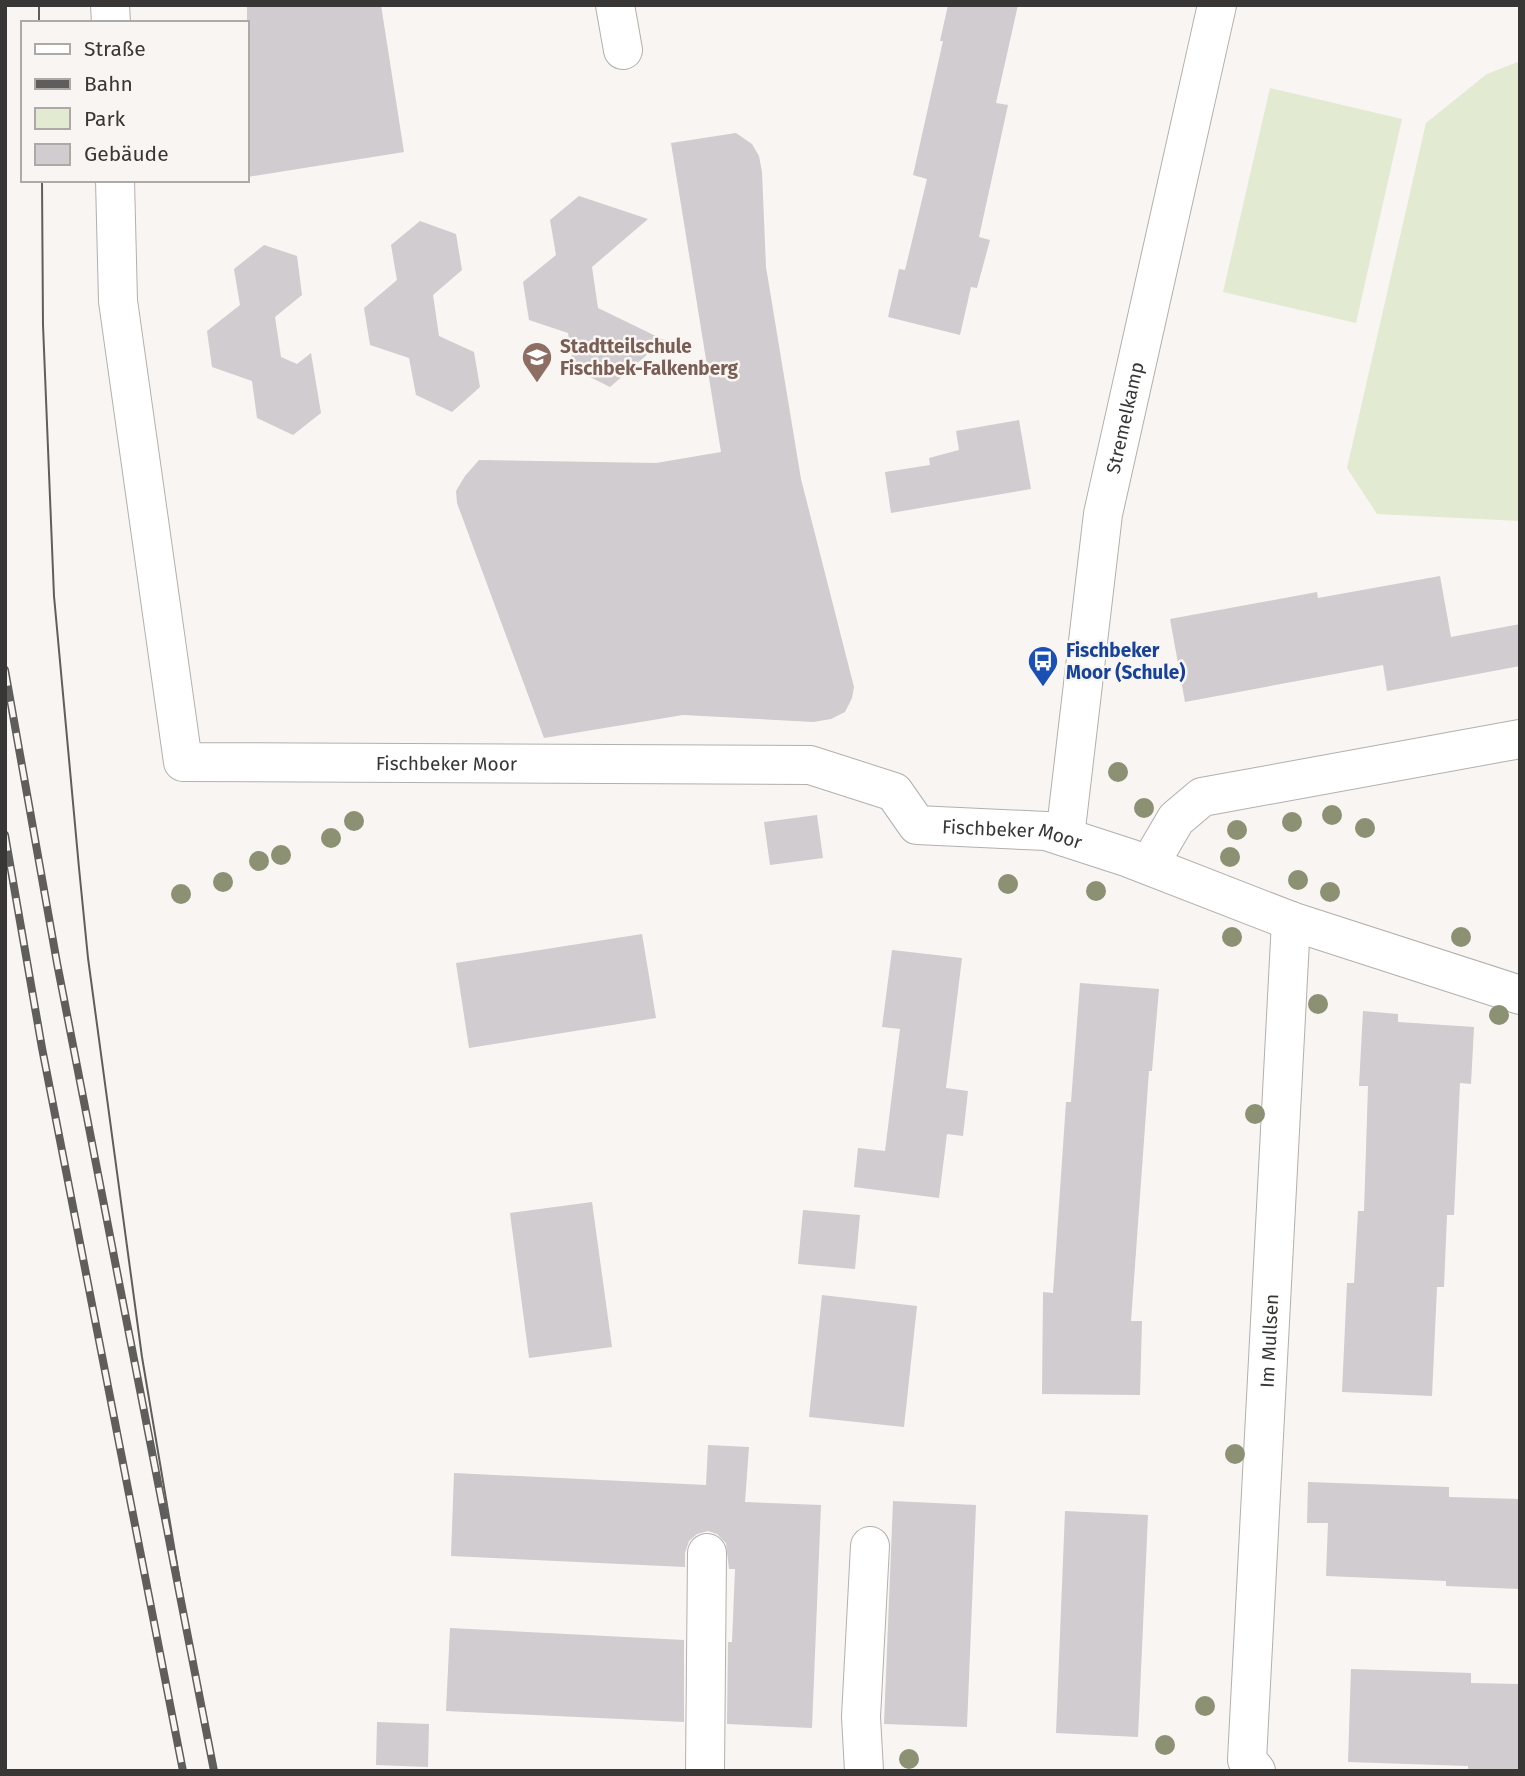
<svg xmlns="http://www.w3.org/2000/svg" width="1525" height="1776" font-family="'Fira Sans',sans-serif">
<style>
.green{fill:#e2ead2}
.building{fill:#d0cccf}
.lines{fill:none;stroke-linecap:round;stroke-linejoin:round}
.minor-casing{stroke:#b3afad;stroke-width:40}
.minor{stroke:#fff;stroke-width:38}
.tram{stroke:#605e5d;stroke-width:2}
.rail-casing{stroke:#605e5d;stroke-width:8}
.rail{stroke:#f9f5f2;stroke-width:5;stroke-dasharray:16;stroke-linecap:butt}
.tree{fill:#8c9174}
.labels{text-anchor:middle;stroke-width:5;stroke-linejoin:round;paint-order:stroke}
.education-label{font-size:19px;font-weight:bold;fill:#785e54;stroke:#f9f5f2;text-anchor:start}
.street-label{font-size:19px;fill:#383736;stroke:#f9f5f2}
.transit-label{font-size:19px;font-weight:bold;fill:#164399;stroke:#f9f5f2;text-anchor:start}
</style>
<rect width="100%" height="100%" fill="#f9f5f2"/>
<!-- green -->
<g class="green">
<polygon points="1520,61 1520,521 1377,514 1347,468 1426,123 1487,74"/>
<polygon points="1270,88 1402,119 1356,323 1223,292"/>
</g>
<!-- building -->
<g class="building">
<polygon points="247,5 381,5 404,152 247,177"/>
<polygon points="948,5 1018,5 996,103 1008,105 979,237 990,240 977,288 971,287 960,335 888,317 899,269 905,270 927,179 913,175 943,41 940,41"/>
<polygon points="736,133 752,144 759,156 762,172 766,267 801,479 854,687 852,698 845,712 831,719 813,722 683,715 544,738 457,503 456,491 465,476 479,460 656,463 721,452 671,143"/>
<polygon points="579,196 648,219 592,267 598,308 664,340 610,387 574,369 568,333 529,320 523,282 556,255 550,220"/>
<polygon points="420,221 456,234 462,270 433,295 439,336 474,352 480,387 452,412 416,395 409,358 370,345 364,308 397,280 391,245"/>
<polygon points="264,245 297,256 302,295 275,317 281,357 297,364 311,353 321,413 293,435 257,418 252,381 212,367 207,331 240,305 234,269"/>
<polygon points="1019,420 1031,489 891,513 885,472 930,465 929,458 959,450 956,431"/>
<polygon points="1440,576 1451,637 1520,624 1520,666 1387,691 1383,665 1185,702 1170,619 1317,592 1318,598"/>
<polygon points="817,815 823,858 770,865 764,822"/>
<polygon points="642,934 656,1018 469,1048 456,963"/>
<polygon points="892,950 962,958 946,1088 968,1091 963,1136 947,1134 939,1198 854,1187 858,1148 885,1151 900,1029 882,1027"/>
<polygon points="1080,983 1159,989 1152,1071 1149,1071 1131,1321 1142,1321 1140,1395 1042,1394 1043,1292 1053,1293 1066,1102 1071,1102"/>
<polygon points="1363,1011 1398,1014 1398,1022 1474,1027 1471,1084 1460,1083 1454,1215 1447,1215 1444,1287 1437,1287 1432,1396 1342,1392 1347,1283 1354,1283 1358,1211 1364,1211 1368,1086 1359,1086"/>
<polygon points="592,1202 612,1347 529,1358 510,1213"/>
<polygon points="803,1210 860,1215 855,1269 798,1264"/>
<polygon points="822,1295 917,1306 904,1427 809,1417"/>
<polygon points="708,1445 749,1447 745,1502 821,1505 812,1728 727,1724 728,1642 732,1642 735,1569 729,1569 726,1543 717,1534 708,1531 697,1534 689,1541 685,1553 685,1567 451,1556 454,1473 706,1485"/>
<polygon points="1308,1482 1449,1487 1449,1497 1520,1499 1520,1589 1446,1586 1446,1581 1326,1576 1328,1523 1307,1523"/>
<polygon points="893,1501 976,1505 967,1727 884,1724"/>
<polygon points="1065,1511 1148,1515 1138,1737 1056,1733"/>
<polygon points="450,1628 684,1640 684,1722 446,1711"/>
<polygon points="1351,1669 1471,1673 1471,1683 1520,1684 1520,1771 1468,1771 1468,1766 1348,1762"/>
<polygon points="377,1722 429,1724 428,1767 376,1765"/>
</g>
<g class="lines">
<!-- minor casing -->
<g class="minor-casing">
<g id="minor">
<polyline points="110,5 111,23"/>
<polyline points="615,5 623,50"/>
<path id="s1" d="M115 180 118 301 183 762 810 765 894 792 917 825 1046 831 1129 858 1291 921 1520 995"/>
<path id="s2" d="M1065 837 1103 514 1217 5"/>
<polyline points="1149,865 1176,819 1202,797 1520,739"/>
<polyline points="705,1771 707,1553"/>
<polyline points="864,1771 861,1717 870,1546"/>
<path id="s3" d="M1256 1771 1247 1760 1291 921"/>
</g>
</g>
<!-- minor -->
<use href="#minor" class="minor"/>
<!-- tram -->
<g class="tram">
<polyline points="39,5 39,23"/>
<polyline points="42,180 43,325 54,596 79,868 88,958 142,1357 199,1694"/>
</g>
<!-- rail casing -->
<g class="rail-casing">
<g id="rail">
<polyline points="5,670 57,963 214,1771"/>
<polyline points="5,835 42,1048 183,1771"/>
</g>
</g>
<!-- rail -->
<use href="#rail" class="rail"/>
</g>
<!-- trees -->
<g class="tree">
<circle cx="1118" cy="772" r="10"/>
<circle cx="1144" cy="808" r="10"/>
<circle cx="1332" cy="815" r="10"/>
<circle cx="354" cy="821" r="10"/>
<circle cx="1292" cy="822" r="10"/>
<circle cx="1365" cy="828" r="10"/>
<circle cx="1237" cy="830" r="10"/>
<circle cx="331" cy="838" r="10"/>
<circle cx="281" cy="855" r="10"/>
<circle cx="1230" cy="857" r="10"/>
<circle cx="259" cy="861" r="10"/>
<circle cx="1298" cy="880" r="10"/>
<circle cx="223" cy="882" r="10"/>
<circle cx="1008" cy="884" r="10"/>
<circle cx="1096" cy="891" r="10"/>
<circle cx="1330" cy="892" r="10"/>
<circle cx="181" cy="894" r="10"/>
<circle cx="1232" cy="937" r="10"/>
<circle cx="1461" cy="937" r="10"/>
<circle cx="1318" cy="1004" r="10"/>
<circle cx="1499" cy="1015" r="10"/>
<circle cx="1255" cy="1114" r="10"/>
<circle cx="1235" cy="1454" r="10"/>
<circle cx="1205" cy="1706" r="10"/>
<circle cx="1165" cy="1745" r="10"/>
<circle cx="909" cy="1759" r="10"/>
</g>
<!-- icons -->
<defs>
<g id="school-pin" transform="scale(1.575)"><path d="M0 17L-7.5 6A9.5 9.5 0 1 1 7.5 6Z" fill="#8d6e63" stroke="#f9f5f2"/><path d="M0-5L7-2L0 1L-7-2ZM-4 1L0 2.5L4 1V4Q0 6-4 4Z" fill="#fff"/></g>
<g id="bus-pin" transform="scale(1.575)"><path d="M0 17L-7.5 6A9.5 9.5 0 1 1 7.5 6Z" fill="#1a4fb4" stroke="#f9f5f2"/><path d="M-5-6H5V4H4V6H2V4H-2V6H-4V4H-5ZM-3.5-4V0h7V-4ZM-3.5 1.2v1.5H-2V1.2ZM2 1.2v1.5H3.5V1.2Z" fill="#fff"/></g>
</defs>
<g fill-rule="evenodd">
<use href="#school-pin" x="537" y="357"/>
<use href="#bus-pin" x="1043" y="661"/>
</g>
<g class="labels">
<!-- education labels -->
<g class="education-label">
<text x="560" y="353">Stadtteilschule<tspan x="560" dy="22">Fischbek-Falkenberg</tspan></text>
</g>
<!-- street labels -->
<g class="street-label">
<text dy="7" stroke="none"><textPath href="#s2" startOffset="424">Stremelkamp</textPath></text>
<text dy="7" stroke="none"><textPath href="#s1" startOffset="850">Fischbeker Moor</textPath></text>
<text dy="7" stroke="none"><textPath href="#s1" startOffset="1438">Fischbeker Moor</textPath></text>
<text dy="7" stroke="none"><textPath href="#s3" startOffset="434">Im Mullsen</textPath></text>
</g>
<!-- transit labels -->
<g class="transit-label">
<text x="1066" y="657">Fischbeker<tspan x="1066" dy="22">Moor (Schule)</tspan></text>
</g>
</g>
<!-- border -->
<rect width="1525" height="1776" fill="none" stroke="#383736" stroke-width="14"/>
<!-- legend -->
<rect x="21" y="21" width="228" height="161" fill="#f9f5f2" stroke="#aca9a7" stroke-width="2"/>
<rect x="35" y="44" width="35" height="10" fill="#ffffff" stroke="#aca9a7" stroke-width="2"/>
<text x="84" y="56" font-size="21" fill="#383736">Straße</text>
<rect x="35" y="79" width="35" height="10" fill="#605e5d" stroke="#aca9a7" stroke-width="2"/>
<text x="84" y="91" font-size="21" fill="#383736">Bahn</text>
<rect x="35" y="108" width="35" height="21" fill="#e2ead2" stroke="#aca9a7" stroke-width="2"/>
<text x="84" y="126" font-size="21" fill="#383736">Park</text>
<rect x="35" y="144" width="35" height="21" fill="#d0cccf" stroke="#aca9a7" stroke-width="2"/>
<text x="84" y="161" font-size="21" fill="#383736">Gebäude</text>
</svg>
